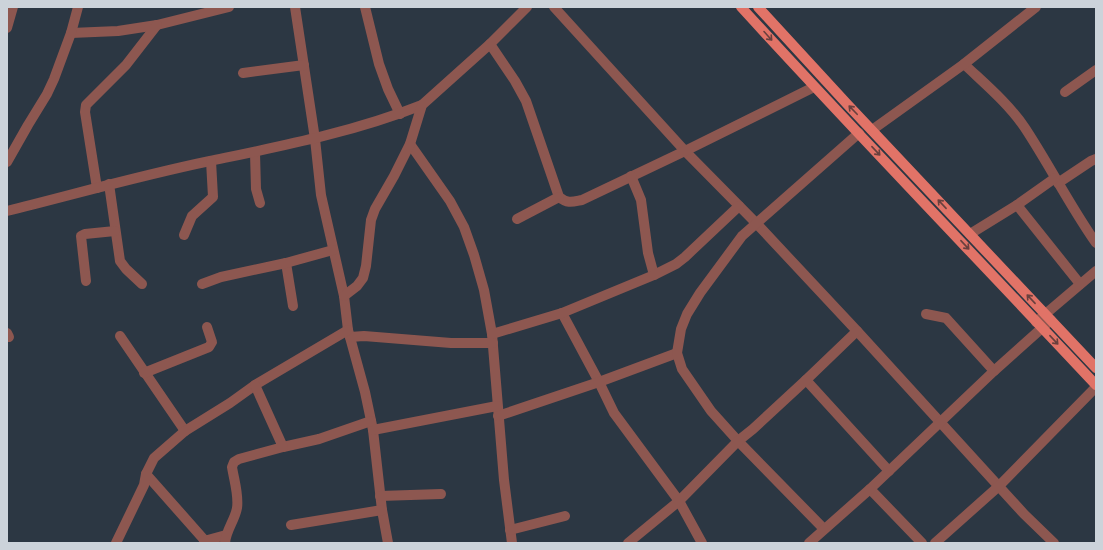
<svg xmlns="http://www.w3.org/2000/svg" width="1103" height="550" font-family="'IBM Plex Serif',serif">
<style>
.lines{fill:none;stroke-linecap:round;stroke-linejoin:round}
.minor{stroke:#8d5750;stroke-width:10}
.major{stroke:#e17367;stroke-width:10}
.oneway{stroke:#69403e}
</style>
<rect width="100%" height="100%" fill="#2c3743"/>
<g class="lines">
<!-- minor -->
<g class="minor">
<polyline points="295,7 315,139 321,195 344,296 348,330 365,392 373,430 382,510 388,543"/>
<polyline points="365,7 379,64 388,89 400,114"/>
<polyline points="554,7 685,151 756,223 857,331 1024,514 1054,543"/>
<polyline points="7,28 13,7"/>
<polyline points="71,33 118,31 157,25 229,7"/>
<path d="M490 44 515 81 526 101 559 197C568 204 572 202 582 200L685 151 814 87"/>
<path d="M964 64C985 84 1009 104 1025 128 1050 166 1070 206 1096 243"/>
<polyline points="243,73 304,65"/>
<polyline points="1065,92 1096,70"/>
<polyline points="872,130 964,64 1036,7"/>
<polyline points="410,144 450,201 464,227 474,255 484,290 492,334 504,480 512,543"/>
<polyline points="255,153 256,189 260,203"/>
<polyline points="7,162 28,125 47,94 54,79 71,33 78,7"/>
<polyline points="631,176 641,200 648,253 654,275"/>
<polyline points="1058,183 1091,161 1096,159"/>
<polyline points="109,184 120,261 126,269 142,284"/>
<polyline points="97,188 85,112 86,105 126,65 157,25"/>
<polyline points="1017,205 1055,178"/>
<path d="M7 211C75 194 142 175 210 161 282 146 354 132 422 105"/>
<polyline points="517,219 559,197"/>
<polyline points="970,234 1017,205 1080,284"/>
<polyline points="184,235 192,216 213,197 211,161"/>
<polyline points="286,263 293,306"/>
<polyline points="86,281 81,236 85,234 115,231"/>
<polyline points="202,284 221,277 286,263 333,250"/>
<polyline points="344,296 357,286 363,278 366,266 371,220 375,209 394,176 410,144 422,105 490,44 527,7"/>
<polyline points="562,313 599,382 614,413 679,501 702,543"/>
<polyline points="926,314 946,318 994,371"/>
<polyline points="1036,322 1096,271"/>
<polyline points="7,333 9,337"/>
<polyline points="492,334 562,313 654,275 676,264 685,257 739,206"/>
<polyline points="120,336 185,431"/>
<polyline points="350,337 364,336 451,343 493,343"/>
<polyline points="144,373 209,347 212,342 207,327"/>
<polyline points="806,380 889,471"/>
<polyline points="498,416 599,382 677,353"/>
<polyline points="373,430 497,406"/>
<polyline points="283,447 319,439 371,421"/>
<polyline points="146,474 207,543"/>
<polyline points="870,489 922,543"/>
<polyline points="380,496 441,494"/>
<polyline points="291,525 382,510"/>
<polyline points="824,529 738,441 711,411 682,369 677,353 681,329 687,314 700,293 742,236 859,133"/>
<polyline points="510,530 565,516"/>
<polyline points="204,541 226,535"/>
<polyline points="116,543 144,485 146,474 154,458 185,431 230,403 255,385 348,330"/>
<path d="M225 543C226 530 235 520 237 508 239 495 234 480 232 467L234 462 239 459 283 447 255 385"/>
<polyline points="628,543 679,501 738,441 753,429 806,380 857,331"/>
<polyline points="809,543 870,489 994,371 1051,320"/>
<polyline points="935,543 999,486 1096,387"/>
</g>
<!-- major -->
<g class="major">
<path d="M741 7C858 135 978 259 1096 385"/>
<polyline points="758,7 848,105 1096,368"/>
</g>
</g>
<!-- one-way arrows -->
<defs><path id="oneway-shaft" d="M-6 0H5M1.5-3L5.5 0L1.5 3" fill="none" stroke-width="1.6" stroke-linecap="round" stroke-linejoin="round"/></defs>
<g class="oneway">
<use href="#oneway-shaft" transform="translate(768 36) rotate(48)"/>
<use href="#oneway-shaft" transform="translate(853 110) rotate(-134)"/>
<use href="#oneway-shaft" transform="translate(876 151) rotate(47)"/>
<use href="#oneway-shaft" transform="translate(942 204) rotate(-133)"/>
<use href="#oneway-shaft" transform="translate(965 245) rotate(47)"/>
<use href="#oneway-shaft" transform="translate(1031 299) rotate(-133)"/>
<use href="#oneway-shaft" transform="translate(1054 340) rotate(47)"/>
</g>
<!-- border -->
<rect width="1103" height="550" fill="none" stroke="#ccd3da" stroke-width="16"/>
</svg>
